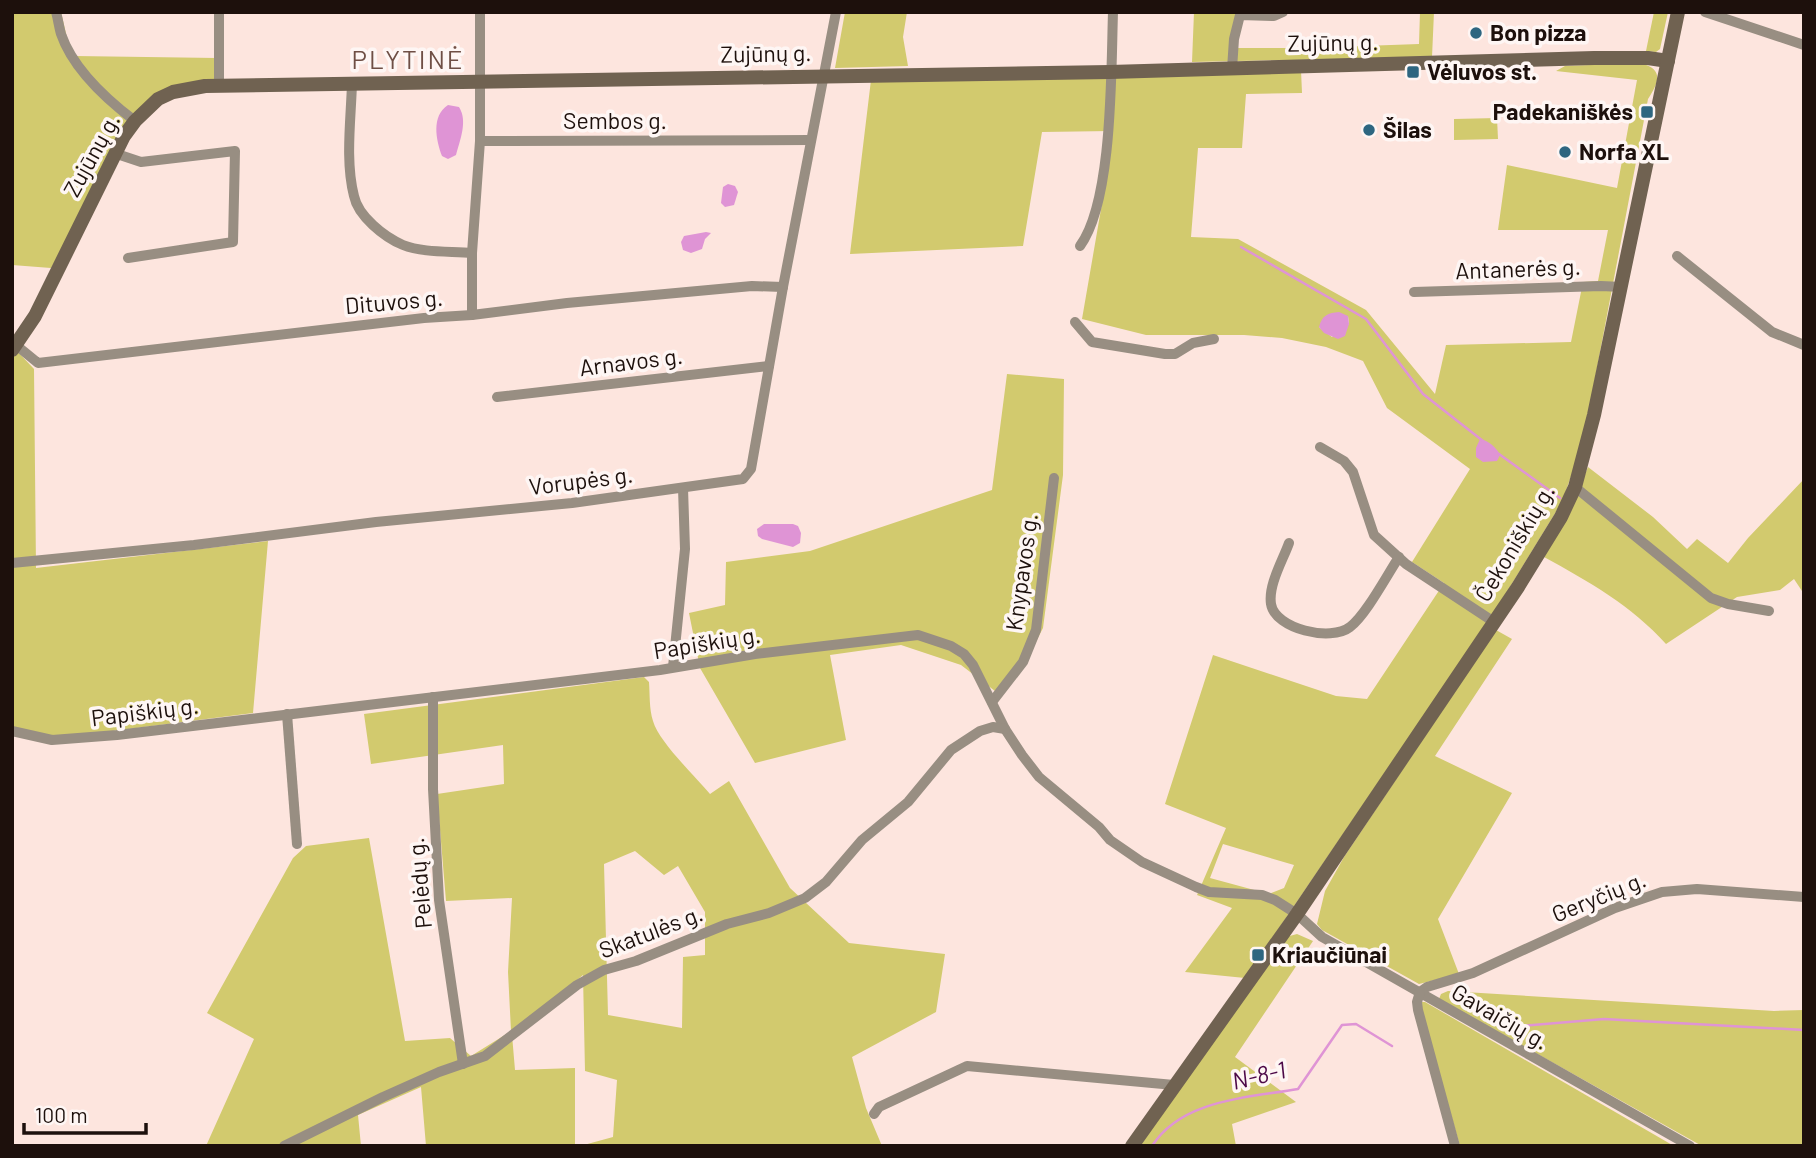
<svg xmlns="http://www.w3.org/2000/svg" width="1816" height="1158" font-family="Barlow,sans-serif">
<style>
.green{fill:#d2ca6e;fill-rule:evenodd}
.water{fill:#df94d5}
.lines{fill:none;stroke-linecap:round;stroke-linejoin:round}
.stream{stroke:#df94d5;stroke-width:2.5}
.street{stroke:#988e82;stroke-width:10}
.secondary{stroke:#706251;stroke-width:14}
.poi-dot{fill:#2e6680;stroke:#fef6f4;stroke-width:2.5}
.labels{text-anchor:middle;stroke-width:7;stroke-linejoin:round;paint-order:stroke}
.poi-label{font-size:23px;font-weight:bold;fill:#1d100c;stroke:#fef6f4;text-anchor:start}
.street-label{font-size:23px;fill:#1d100c;stroke:#fef6f4}
.water-label{font-size:24px;font-style:italic;fill:#4d0948;stroke:#fef6f4}
.quarter-label{font-size:26px;letter-spacing:2px;fill:#6f4f45;stroke:#fef6f4}
</style>
<rect width="100%" height="100%" fill="#fde5de"/>
<!-- green -->
<g class="green">
<polygon points="12,12 61,12 68,42 75,56 217,58 217,81 153,96 51,268 12,265"/>
<polygon points="845,12 907,12 903,37 908,66 835,68"/>
<polygon points="1194,12 1236,12 1229,48 1307,48 1419,44 1420,12 1434,12 1432,57 1192,62"/>
<polygon points="1654,12 1668,12 1660,49 1656,52 1646,51"/>
<path d="M1641 63C1665 70 1658 83 1648 99L1589 410 1576 462 1562 502 1497 608 1245 978 1185 972 1232 908 1197 895 1226 828 1165 804 1213 655 1336 696 1367 699 1444 583 1412 562 1470 469 1387 408 1363 361 1326 347 1282 338 1244 335H1146L1082 319 1109 163 1111 131 1042 132 1023 246 850 254 871 80 1301 70 1302 93 1246 94 1242 148H1198L1191 237 1238 239 1366 310 1435 394 1446 345 1571 342 1583 282 1598 281 1608 230H1498L1507 165 1617 188 1637 80 1556 71 1565 66ZM1348 316 1349 324 1332 337 1319 327ZM1223 844 1294 865 1284 888 1269 894 1210 878Z"/>
<polygon points="1497,118 1498,139 1454,140 1454,119"/>
<polygon points="17,351 34,369 36,568 268,541 253,713 58,738 12,736 12,357"/>
<polygon points="1007,374 1064,379 1063,475 1043,628 1023,667 995,691 961,665 901,645 830,655 846,740 755,763 700,668 689,613 725,605 726,562 810,551 992,490"/>
<path d="M1588 467 1653 517 1687 549 1697 539 1728 563 1748 538 1804 479V594L1794 579 1780 590 1737 597 1666 644C1632 606 1588 581 1544 557L1567 518Z"/>
<polygon points="1496,630 1512,639 1435,756 1512,793 1438,919 1459,974 1419,984 1322,930 1317,924 1325,891 1344,857"/>
<path d="M644 677 649 682C650 695 649 708 653 721 659 742 695 776 710 794L729 781 790 888 849 943 945 954 936 1012 852 1057 866 1108 882 1146H580L613 1137 617 1080 585 1071 583 975 512 1035 515 1070 575 1068V1146H426L421 1087 358 1115 361 1146H206L254 1039 207 1013 293 858 306 846 369 838 405 1041 450 1038 471 1056 511 1031 508 972 512 898 446 901 437 794 504 784 503 745 371 764 364 714ZM635 851 664 875 678 866 705 912V955L683 957 682 1028 608 1015 604 864Z"/>
<polygon points="1297,934 1313,941 1235,1057 1296,1102 1232,1124 1236,1146 1136,1146 1286,937"/>
<polygon points="1448,991 1774,1011 1804,1010 1804,1146 1702,1146 1439,999 1441,994"/>
<polygon points="1422,1002 1425,1002 1674,1146 1460,1146 1420,1007"/>
</g>
<!-- water -->
<g class="water">
<path d="M448 105 459 107C468 121 460 140 456 155L448 159 442 156C436 140 431 116 448 105Z"/>
<polygon points="728,184 735,186 738,192 734,205 725,207 721,203 723,187"/>
<polygon points="706,232 711,233 705,239 702,249 691,253 683,250 681,242 684,236"/>
<path d="M1339 312 1348 316 1349 324 1345 336 1338 339 1324 333 1319 327C1322 315 1328 313 1339 312Z"/>
<path d="M1480 439C1488 440 1497 448 1500 455L1497 461 1483 462 1476 457V448Z"/>
<polygon points="764,524 793,524 798,526 801,533 800,543 793,547 762,539 758,536 757,529"/>
</g>
<g class="lines">
<!-- stream -->
<g class="stream">
<polyline points="1241,247 1366,319 1423,394 1483,441"/>
<polyline points="1499,454 1560,498"/>
<polyline points="1521,1026 1604,1019 1804,1030"/>
<path d="M1152 1146C1182 1099 1248 1098 1298 1089L1342 1025 1356 1024 1392 1046"/>
</g>
<!-- street -->
<g class="street">
<path d="M56 12C58 19 59 27 61 34 73 69 106 99 135 121"/>
<polyline points="219,12 219,85"/>
<polyline points="1705,12 1804,45"/>
<polyline points="1232,69 1234,39 1240,15 1274,16 1283,12"/>
<path d="M352 83C351 119 345 161 354 196 358 216 384 237 403 245 423 253 451 251 472 253"/>
<polyline points="480,141 810,140"/>
<polyline points="114,153 141,162 235,151 233,242 128,258"/>
<path d="M1080 246C1113 201 1111 70 1113 12"/>
<polyline points="1677,256 1772,332 1804,345"/>
<polyline points="1414,292 1601,286 1622,287"/>
<polyline points="472,315 472,253 480,141 480,12"/>
<polyline points="1075,322 1092,342 1165,354 1175,354 1193,343 1214,339"/>
<polyline points="16,345 38,363 424,318 472,315 567,303 752,286 783,287"/>
<polyline points="497,397 769,366"/>
<polyline points="1320,447 1344,461 1353,472 1374,535 1406,564 1494,622"/>
<polyline points="1575,487 1711,598 1728,604 1769,611"/>
<path d="M1289 543C1283 560 1268 585 1271 604 1275 629 1331 642 1350 627 1366 615 1387 575 1399 557"/>
<polyline points="12,563 194,545 376,522 572,503 743,479 751,469 783,287 836,12"/>
<polyline points="673,667 685,549 683,488"/>
<polyline points="433,697 433,789 439,900 463,1064"/>
<polyline points="992,702 1023,662 1036,630 1054,478"/>
<polyline points="287,714 297,844"/>
<polyline points="12,731 52,740 117,735 660,670 755,654 918,635 951,646 964,654 973,665 1005,729 1022,755 1039,777 1099,827 1110,840 1142,862 1196,887 1209,892 1262,895 1275,900 1297,914 1322,937 1690,1146"/>
<polyline points="1420,992 1427,987 1473,973 1615,908 1662,892 1697,889 1804,897"/>
<polyline points="1420,992 1417,1002 1418,1010 1455,1146"/>
<polyline points="874,1114 879,1107 967,1066 1174,1085"/>
<polyline points="284,1146 383,1097 439,1072 485,1056 577,985 604,970 636,961 727,924 769,913 805,898 826,882 862,840 908,802 951,750 980,731 993,727 1005,729"/>
</g>
<!-- secondary -->
<g class="secondary">
<polyline points="12,350 35,316 124,136 135,121 158,99 173,92 205,86 1110,72 1594,58 1648,58 1668,61"/>
<polyline points="1132,1146 1297,914 1518,587 1561,517 1575,487 1594,415 1678,12"/>
</g>
</g>
<!-- markers -->
<g class="poi-dot">
<circle cx="1476" cy="33" r="7"/>
<rect x="1406" y="65" width="14" height="14" rx="3.5"/>
<rect x="1640" y="105" width="14" height="14" rx="3.5"/>
<circle cx="1369" cy="130" r="7"/>
<circle cx="1565" cy="152" r="7"/>
<rect x="1251" y="948" width="14" height="14" rx="3.5"/>
</g>
<g class="labels">
<!-- poi labels -->
<g class="poi-label">
<text x="1490" y="41">Bon pizza</text>
<text x="1427" y="80">Vėluvos st.</text>
<text x="1633" y="120" text-anchor="end">Padekaniškės</text>
<text x="1383" y="138">Šilas</text>
<text x="1579" y="160">Norfa XL</text>
<text x="1272" y="963">Kriaučiūnai</text>
</g>
<!-- street labels -->
<g class="street-label">
<text transform="translate(1333 43) rotate(-1)" y="8">Zujūnų g.</text>
<text transform="translate(766 54) rotate(-1)" y="8">Zujūnų g.</text>
<text x="615" y="129">Sembos g.</text>
<text transform="translate(92 155) rotate(-61)" y="8">Zujūnų g.</text>
<text transform="translate(1518 269) rotate(-2)" y="8">Antanerės g.</text>
<text transform="translate(394 302) rotate(-5)" y="8">Dituvos g.</text>
<text transform="translate(631 362) rotate(-7)" y="8">Arnavos g.</text>
<text transform="translate(581 481) rotate(-7)" y="8">Vorupės g.</text>
<text transform="translate(1515 543) rotate(-59)" y="8">Čekoniškių g.</text>
<text transform="translate(1022 572) rotate(-82)" y="8">Knypavos g.</text>
<text transform="translate(707 643) rotate(-9)" y="8">Papiškių g.</text>
<text transform="translate(145 712) rotate(-7)" y="8">Papiškių g.</text>
<text transform="translate(420 883) rotate(-95)" y="8">Pelėdų g.</text>
<text transform="translate(1599 897) rotate(-22)" y="8">Geryčių g.</text>
<text transform="translate(651 932) rotate(-21)" y="8">Skatulės g.</text>
<text transform="translate(1500 1017) rotate(30)" y="8">Gavaičių g.</text>
</g>
<!-- water labels -->
<g class="water-label">
<text transform="translate(1259 1076) rotate(-13)" y="8">N-8-1</text>
</g>
<!-- quarter labels -->
<g class="quarter-label">
<text x="408" y="69">PLYTINĖ</text>
</g>
</g>
<!-- border -->
<rect width="1816" height="1158" fill="none" stroke="#1d100c" stroke-width="28"/>
<!-- scale -->
<path d="M24 1123v10h122v-10" fill="none" stroke="#1d100c" stroke-width="3.5"/>
<text x="35" y="1123" font-size="21" fill="#1d100c" stroke="#fef6f4" stroke-width="5" paint-order="stroke">100 m</text>
</svg>
